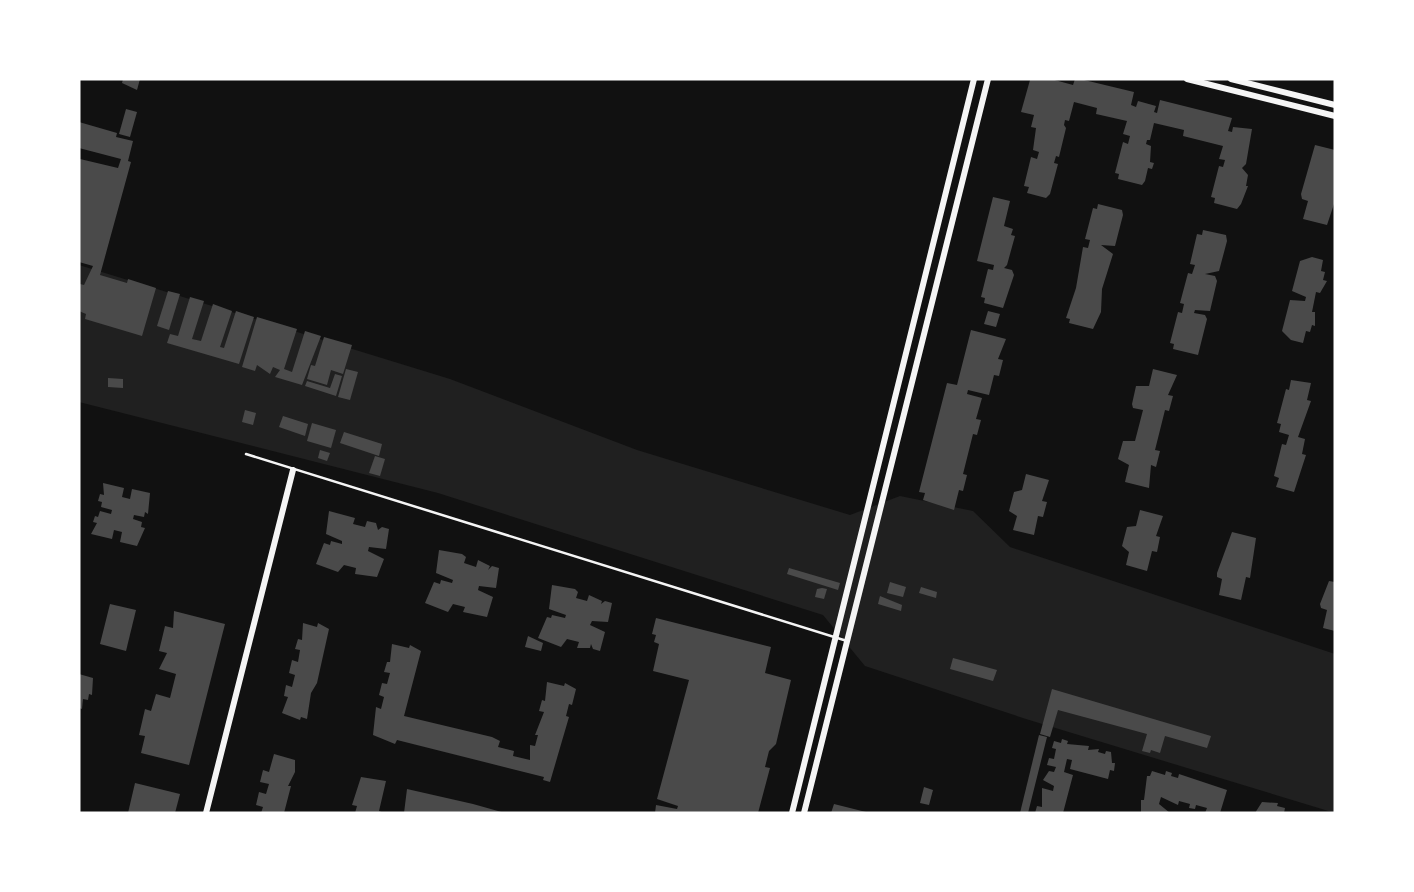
<svg xmlns="http://www.w3.org/2000/svg" width="1414" height="892" font-family="Inter,sans-serif">
<style>
.green{fill:#202020}
.building{fill:#4a4a4a}
.lines{fill:none;stroke-linecap:round;stroke-linejoin:round}
.service{stroke:#f5f5f5;stroke-width:2.5}
.tertiary{stroke:#f5f5f5;stroke-width:6}
.secondary{stroke:#f5f5f5;stroke-width:6}
</style>
<rect width="100%" height="100%" fill="#111"/>
<!-- green -->
<polygon class="green" points="79,265 450,379 637,450 850,515 900,496 973,511 1010,547 1335,654 1335,813 1026,719 865,666 823,615 438,493 79,402"/>
<!-- building -->
<g class="building">
<polygon points="123,79 140,79 137,90 122,83"/>
<polygon points="1051,79 1073,85 1075,79 1080,79 1134,92 1131,105 1136,107 1138,101 1156,106 1154,112 1157,113 1160,100 1232,118 1228,131 1232,132 1233,127 1252,129 1246,164 1242,168 1248,175 1246,186 1248,186 1241,204 1237,209 1214,203 1215,198 1211,197 1219,166 1223,167 1225,160 1219,159 1223,146 1183,136 1184,130 1154,123 1150,140 1147,140 1146,144 1151,146 1150,162 1154,163 1152,169 1148,168 1145,181 1142,185 1118,179 1119,174 1115,173 1123,142 1128,144 1130,136 1123,134 1127,121 1096,114 1097,108 1074,102 1069,121 1065,120 1064,125 1066,128 1059,157 1056,156 1054,163 1058,164 1050,194 1046,198 1027,193 1029,187 1024,186 1031,157 1037,159 1039,152 1033,150 1036,128 1031,127 1034,115 1021,112 1030,80"/>
<polygon points="126,109 137,112 130,137 119,134"/>
<polygon points="79,122 117,133 116,137 133,141 128,161 131,162 100,275 127,283 128,279 156,288 142,336 85,319 86,314 79,311 80,284 84,285 93,266 79,262 80,159 118,168 121,159 79,148"/>
<polygon points="1315,145 1335,150 1335,201 1327,225 1303,219 1308,201 1302,199 1301,194"/>
<polygon points="993,197 1010,201 1004,226 1013,229 1011,235 1015,236 1007,265 1004,268 1012,270 1014,275 1003,308 984,303 985,298 981,297 988,269 993,270 994,265 977,261"/>
<polygon points="1098,204 1122,210 1123,215 1115,246 1101,245 1113,254 1102,289 1101,312 1093,329 1069,323 1070,319 1066,318 1076,288 1083,247 1088,248 1090,240 1085,239 1093,208 1097,209"/>
<polygon points="1203,230 1226,235 1227,241 1219,271 1205,274 1215,276 1217,281 1210,311 1195,310 1194,313 1205,315 1207,319 1198,355 1173,349 1174,344 1170,343 1178,312 1182,313 1184,304 1180,303 1188,273 1192,274 1195,265 1190,264 1197,234 1202,235"/>
<polygon points="1312,257 1323,260 1321,271 1325,272 1323,280 1327,281 1320,293 1316,292 1312,312 1315,312 1315,326 1312,325 1310,332 1306,331 1303,343 1291,340 1282,331 1290,300 1305,301 1306,297 1292,291 1300,261"/>
<polygon points="168,291 180,294 169,330 157,326"/>
<polygon points="190,297 204,301 192,339 201,341 213,304 232,311 220,347 224,348 236,311 254,317 239,364 167,343 170,334 178,336"/>
<polygon points="988,311 1000,314 996,327 984,324"/>
<polygon points="257,317 297,329 284,369 292,372 305,331 321,336 302,385 275,377 280,370 273,367 270,374 257,365 255,371 242,367"/>
<polygon points="971,330 1006,339 998,359 1003,360 999,376 994,375 989,395 968,390 967,394 982,398 976,419 981,420 977,435 973,434 963,474 967,475 963,491 959,490 954,510 923,500 925,493 919,492 947,383 957,385"/>
<polygon points="324,337 352,345 343,374 331,370 327,385 307,379 311,365 315,366"/>
<polygon points="346,369 358,372 350,400 338,397"/>
<polygon points="1153,369 1177,375 1168,395 1173,396 1169,411 1165,410 1155,450 1160,451 1156,467 1151,465 1149,488 1125,482 1129,465 1118,459 1123,441 1135,441 1143,410 1133,408 1132,404 1136,386 1149,386"/>
<polygon points="335,374 342,376 336,396 305,386 307,381 330,388"/>
<polygon points="108,378 123,379 123,388 108,387"/>
<polygon points="1291,380 1311,383 1307,400 1311,401 1298,437 1305,439 1302,454 1306,455 1294,492 1276,487 1279,478 1274,476 1282,444 1286,445 1289,435 1279,432 1281,424 1277,423 1286,389 1289,390"/>
<polygon points="245,410 256,413 253,425 242,422"/>
<polygon points="283,416 308,424 305,436 279,427"/>
<polygon points="312,423 336,430 331,448 307,441"/>
<polygon points="344,432 382,444 379,456 340,443"/>
<polygon points="320,450 330,453 327,461 318,458"/>
<polygon points="375,456 385,459 380,476 369,473"/>
<polygon points="1026,474 1049,480 1042,501 1047,502 1043,517 1038,516 1034,535 1013,530 1017,516 1009,511 1014,492 1022,490"/>
<polygon points="103,483 124,488 122,497 130,499 132,489 150,493 148,514 145,512 144,517 134,515 133,519 142,522 141,527 145,528 137,546 120,542 122,532 114,530 112,539 91,534 97,523 93,522 95,516 98,517 100,511 111,514 112,510 101,507 102,502 98,501 100,494 104,495"/>
<polygon points="1140,510 1163,516 1156,536 1160,537 1157,552 1152,551 1147,571 1126,565 1129,552 1122,546 1127,527 1136,526"/>
<polygon points="329,511 355,518 353,524 365,527 367,521 376,523 378,530 382,527 389,529 386,549 369,547 368,551 384,559 377,577 355,574 356,568 344,565 338,572 316,564 324,543 330,545 331,541 342,544 342,541 326,534"/>
<polygon points="1232,532 1256,538 1250,578 1246,577 1241,600 1219,595 1222,579 1217,577 1217,573"/>
<polygon points="439,550 462,554 466,557 464,563 476,567 478,560 490,566 488,570 492,566 499,568 496,588 479,586 478,590 493,597 487,617 463,612 465,607 453,604 448,612 425,603 434,582 440,584 441,580 452,583 453,580 436,573"/>
<polygon points="789,568 840,583 838,590 787,574"/>
<polygon points="1329,581 1335,582 1335,631 1323,628 1327,610 1321,608 1320,604"/>
<polygon points="890,582 906,587 903,597 887,593"/>
<polygon points="552,585 575,589 578,592 576,598 587,601 589,595 602,601 601,604 605,601 612,603 608,622 592,621 590,625 605,632 600,651 593,649 591,644 590,648 577,648 579,642 567,639 561,647 538,638 547,617 551,618 552,615 565,618 566,615 549,609"/>
<polygon points="921,587 937,592 936,598 919,593"/>
<polygon points="822,588 827,589 824,599 815,597 817,589"/>
<polygon points="880,596 902,605 901,611 878,604"/>
<polygon points="110,604 136,610 126,651 100,644"/>
<polygon points="174,611 225,624 189,765 141,753 145,736 139,735 145,709 151,711 156,694 170,698 176,674 159,669 167,653 159,651 165,626 173,628"/>
<polygon points="656,618 771,647 765,673 791,680 776,744 769,751 765,767 770,768 758,813 655,813 656,805 677,809 678,806 657,799 689,680 653,671 659,644 654,642 656,635 652,634"/>
<polygon points="303,623 317,627 318,623 329,629 317,683 311,693 307,719 301,717 300,720 282,713 288,697 284,696 286,685 292,687 295,675 289,673 292,660 298,662 300,650 295,649 298,639 302,640"/>
<polygon points="528,636 543,643 541,651 525,647"/>
<polygon points="392,644 409,648 410,645 421,651 404,716 492,737 500,741 498,747 514,751 513,756 530,760 530,745 535,746 538,735 535,735 544,712 539,711 542,700 545,701 547,682 564,686 565,683 576,689 572,705 569,704 566,716 569,717 550,782 543,780 544,777 397,740 395,744 373,735 376,707 381,709 384,697 379,695 382,683 387,684 390,673 384,672 387,662 390,662"/>
<polygon points="953,658 997,670 993,681 950,669"/>
<polygon points="79,674 93,678 92,695 89,694 88,700 83,699 82,709 79,708"/>
<polygon points="1052,689 1211,736 1207,748 1165,736 1160,753 1151,750 1150,753 1142,751 1147,734 1058,710 1050,737 1040,734"/>
<polygon points="1039,735 1047,737 1028,813 1020,813"/>
<polygon points="1062,739 1068,741 1067,744 1089,746 1088,750 1099,749 1098,752 1105,754 1106,751 1111,752 1112,763 1115,763 1114,771 1110,770 1108,779 1070,769 1072,760 1067,759 1064,772 1073,775 1063,813 1035,813 1037,806 1042,807 1042,788 1053,791 1054,786 1043,780 1049,771 1054,772 1056,767 1047,765 1049,758 1054,759 1056,749 1052,748 1054,741 1061,743"/>
<polygon points="274,754 295,760 295,772 288,786 291,786 284,813 261,813 263,807 256,805 259,792 266,794 269,784 260,782 263,770 269,772"/>
<polygon points="1152,771 1165,775 1166,771 1172,773 1171,776 1178,778 1179,774 1227,790 1220,813 1205,813 1207,808 1196,805 1195,809 1189,808 1190,804 1179,801 1178,805 1161,797 1159,804 1170,813 1141,813 1141,800 1144,800 1147,776 1150,776"/>
<polygon points="361,777 386,781 379,811 384,813 355,813 357,806 352,805"/>
<polygon points="135,783 180,794 175,813 128,813"/>
<polygon points="924,787 933,790 929,805 920,803"/>
<polygon points="407,789 473,804 505,813 404,813"/>
<polygon points="1262,802 1278,803 1277,806 1285,808 1284,813 1255,813"/>
<polygon points="834,804 866,812 866,813 831,813"/>
</g>
<g class="lines">
<!-- service -->
<polyline class="service" points="246,454 847,641"/>
<!-- tertiary -->
<g class="tertiary">
<polyline points="1187,79 1335,116"/>
<polyline points="1231,79 1335,105"/>
<polyline points="206,813 293,470"/>
</g>
<!-- secondary -->
<g class="secondary">
<polyline points="792,813 974,79"/>
<polyline points="804,813 988,79"/>
</g>
</g>
<!-- border -->
<rect width="1414" height="892" fill="none" stroke="#ffffff" stroke-width="161"/>
</svg>
